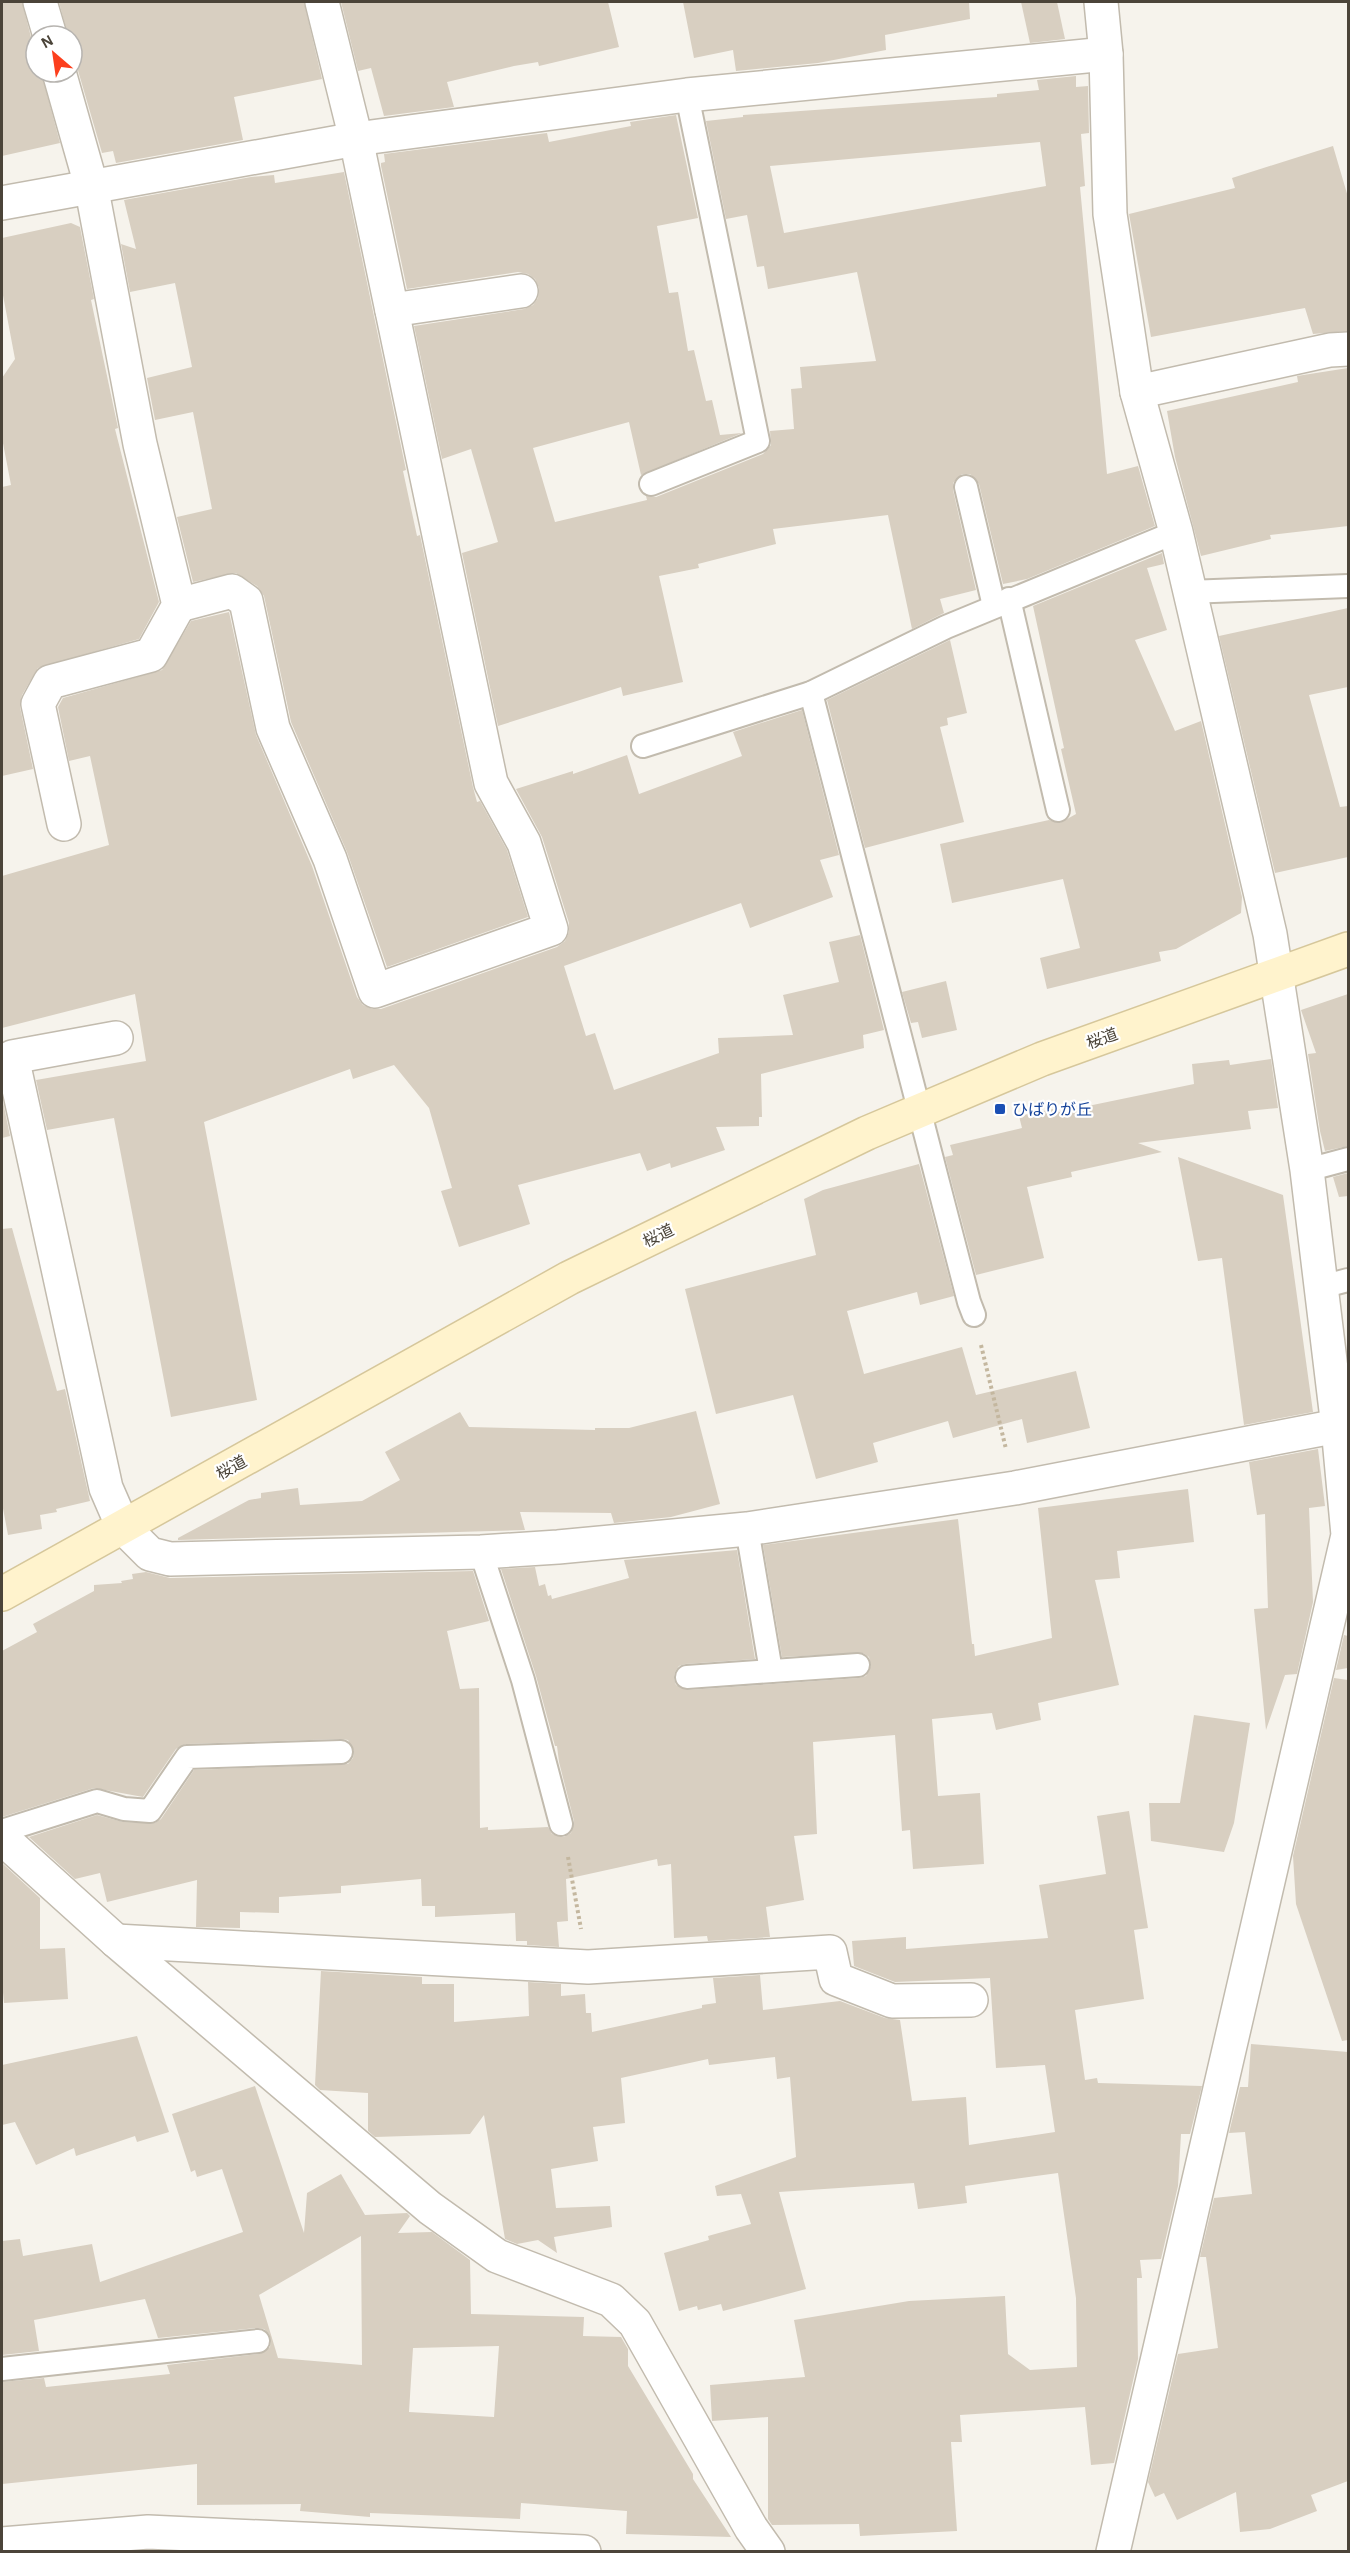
<svg xmlns="http://www.w3.org/2000/svg" width="1350" height="2553" font-family="'Alegreya Sans','Noto Sans JP',sans-serif">
<style>
.building{fill:#d8cfc1;fill-rule:evenodd}
.lines{fill:none;stroke-linecap:round;stroke-linejoin:round}
.lane-casing{stroke:#c2bbae;stroke-width:26}
.street-casing{stroke:#c2bbae;stroke-width:36}
.secondary-casing{stroke:#d6c79b;stroke-width:36}
.path{stroke:#c4b79f;stroke-width:4;stroke-dasharray:3 3;stroke-linecap:butt}
.lane{stroke:#fff;stroke-width:22}
.street{stroke:#fff;stroke-width:33}
.secondary{stroke:#fff3cd;stroke-width:33}
.transit-dot{fill:#1a4fb4;stroke:#fff;stroke-width:2}
.labels{text-anchor:middle;stroke-width:4.5;stroke-linejoin:round;paint-order:stroke}
.street-label{font-size:16px;fill:#4b4439;stroke:#fff}
.transit-label{font-size:16px;fill:#164399;stroke:#fff;text-anchor:start}
</style>
<rect width="100%" height="100%" fill="#f6f3ec"/>
<!-- building -->
<g class="building">
<polygon points="2,2 22,2 32,41 36,48 36,72 41,72 60,143 2,156"/>
<polygon points="59,2 304,2 322,79 234,97 243,140 116,163 113,151 102,153 77,67 72,59 72,36 68,36"/>
<polygon points="341,2 608,2 619,47 539,66 538,62 514,66 447,82 454,107 384,116 371,68 358,71"/>
<polygon points="683,2 969,2 970,19 885,35 886,50 818,63 736,71 733,50 694,58"/>
<polygon points="1021,2 1057,2 1065,39 1030,43"/>
<path d="M1076 76V87L1088 86 1089 133 1081 134 1085 186 1080 187 1107 474 1138 466 1155 526 1027 579 1003 584 979 484 970 474H962L953 483V490L976 590 940 599 944 613 912 629 888 515 773 529 776 544 698 564 699 568 659 576 683 682 623 696 621 687 498 726 462 553 498 542 471 449 442 459 414 326 524 309 533 305 538 298 539 288 535 279 528 274 518 272 407 289 381 166V163L385 162 384 154 547 133 549 142 631 126 630 122 676 115 698 218 657 226 669 293 678 292 688 351 694 350 706 401 712 400 720 435 742 433 641 475 629 422 533 448 555 522 647 500 646 496 656 497 763 454 771 445 770 431 794 429 791 389 802 388 800 367 876 361 857 272 768 289 764 266 757 267 747 215 726 219 706 121 743 117V115L997 97V94L1039 90 1037 80ZM1040 142 1046 186 784 233 770 166Z"/>
<polygon points="1333,146 1348,197 1348,331 1313,334 1305,308 1151,337 1129,214 1235,188 1232,178"/>
<polygon points="344,172 406,470 403,471 417,536 420,535 473,787 477,802 480,801 507,850 528,917 387,967 347,852 291,722 264,596 257,586 236,573 193,582 177,517 212,509 193,412 155,420 147,378 192,367 175,283 130,292 121,244 136,249 124,200 251,177 274,175 275,183"/>
<polygon points="71,223 80,227 94,299 91,300 118,428 115,429 159,602 139,639 38,668 22,695 20,707 33,769 2,776 2,487 11,485 2,438 2,378 15,359 2,290 2,238"/>
<polygon points="1348,368 1348,526 1270,535 1271,539 1201,556 1175,457 1167,411 1298,382 1297,376"/>
<polygon points="1162,553 1164,564 1147,568 1167,630 1135,640 1175,731 1201,721 1242,897 1241,913 1176,949 1159,952 1161,961 1047,989 1040,958 1080,948 1063,879 952,903 940,844 1049,820 1060,823 1076,814 1061,749 1064,748 1033,606"/>
<polygon points="1348,608 1348,687 1309,695 1340,807 1348,806 1348,857 1275,873 1219,636"/>
<polygon points="229,612 256,735 312,866 357,997 363,1005 372,1009 381,1009 557,947 565,941 569,932 569,923 542,837 516,789 573,771 573,774 627,755 639,794 742,756 733,732 802,710 839,855 820,860 833,897 750,928 741,903 564,966 586,1036 595,1033 614,1090 719,1053 718,1038 793,1035 783,995 839,982 829,942 860,935 884,1030 863,1035 864,1048 761,1074 762,1117 759,1117 759,1126 716,1127 725,1150 671,1168 670,1163 647,1171 640,1153 518,1185 530,1224 459,1247 441,1191 452,1188 429,1108 394,1065 353,1079 350,1069 204,1122 257,1400 171,1417 114,1118 47,1130 36,1080 146,1061 135,994 2,1028 2,876 109,845 90,756 69,761 58,707 63,698 162,670 191,621"/>
<polygon points="950,640 967,713 947,718 948,725 940,727 964,822 865,848 827,700"/>
<polygon points="946,981 957,1030 922,1038 918,1022 911,1023 902,992"/>
<polygon points="1348,994 1348,1146 1325,1151 1320,1131 1308,1054 1316,1053 1301,1010"/>
<polygon points="1271,1059 1278,1108 1248,1111 1251,1129 1138,1143 1162,1152 1071,1172 1072,1177 1027,1187 1044,1258 976,1275 945,1157 953,1155 950,1145 1022,1128 1019,1116 1058,1108 1059,1112 1194,1084 1192,1064 1229,1060 1230,1065"/>
<polygon points="2,1097 10,1136 2,1138"/>
<polygon points="1178,1157 1283,1195 1313,1412 1244,1425 1222,1258 1198,1261"/>
<polygon points="919,1164 954,1296 920,1305 917,1292 847,1311 864,1374 962,1347 976,1395 1076,1371 1090,1428 1027,1443 1022,1419 953,1438 948,1421 873,1443 878,1462 816,1479 793,1395 716,1414 685,1289 816,1255 804,1199 823,1190"/>
<polygon points="1348,1173 1348,1196 1339,1197 1333,1177"/>
<polygon points="12,1228 57,1391 65,1389 90,1501 56,1509 57,1512 40,1515 42,1529 8,1535 2,1503 2,1229"/>
<polygon points="696,1411 720,1504 671,1517 614,1523 611,1513 520,1512 525,1530 178,1540 178,1538 249,1500 261,1498 261,1493 298,1488 300,1505 362,1501 400,1480 385,1452 460,1412 469,1427 595,1430 595,1428 629,1428"/>
<polygon points="1318,1449 1325,1506 1309,1508 1313,1602 1297,1674 1285,1675 1266,1730 1254,1609 1268,1608 1265,1514 1257,1515 1249,1462"/>
<polygon points="1188,1489 1194,1542 1117,1551 1120,1578 1095,1580 1119,1685 1038,1703 1041,1720 996,1730 992,1713 932,1719 938,1796 980,1793 984,1864 913,1869 910,1830 902,1831 895,1735 813,1742 817,1834 794,1836 804,1900 766,1907 770,1937 708,1941 707,1936 674,1938 671,1864 658,1866 657,1859 566,1879 568,1921 557,1922 559,1947 527,1945 527,1941 516,1941 515,1913 435,1917 435,1906 422,1906 421,1879 341,1886 341,1893 279,1897 279,1913 240,1912 240,1928 196,1927 197,1880 107,1902 100,1873 75,1879 29,1837 97,1815 123,1822 155,1823 161,1819 194,1770 348,1764 353,1758 354,1751 348,1740 341,1739 186,1744 176,1749 143,1797 94,1788 2,1817 2,1651 37,1632 33,1624 94,1591 94,1585 122,1583 121,1581 133,1579 132,1574 146,1572 170,1578 473,1571 489,1621 447,1631 460,1689 479,1688 480,1828 488,1827 488,1830 548,1827 552,1834 564,1837 571,1833 574,1821 559,1762 557,1746 555,1746 536,1676 501,1569 535,1567 539,1586 545,1584 548,1596 551,1595 552,1599 629,1578 624,1560 737,1550 755,1659 685,1664 679,1666 675,1672 674,1679 676,1685 688,1690 859,1678 866,1676 871,1665 869,1657 863,1653 782,1657 763,1545 958,1519 972,1644 974,1644 975,1656 1052,1638 1038,1508"/>
<polygon points="1344,1635 1348,1636 1348,1668 1336,1670"/>
<polygon points="1334,1678 1348,1680 1348,2040 1342,2041 1296,1904 1293,1856"/>
<polygon points="1194,1715 1250,1723 1234,1823 1224,1852 1151,1841 1149,1803 1180,1803"/>
<polygon points="1129,1811 1148,1928 1134,1930 1144,1999 1075,2010 1085,2080 1097,2078 1098,2083 1202,2086 1190,2134 1181,2134 1178,2186 1161,2259 1140,2260 1142,2278 1137,2278 1138,2359 1114,2463 1091,2465 1085,2407 960,2415 962,2442 951,2442 957,2531 860,2536 859,2524 772,2525 768,2519 768,2417 712,2421 710,2385 805,2377 794,2320 909,2301 1005,2296 1008,2354 1030,2370 1077,2367 1076,2298 1058,2173 965,2186 967,2203 918,2209 914,2183 779,2192 806,2289 723,2311 721,2304 698,2310 697,2306 679,2311 664,2253 709,2240 708,2236 751,2224 741,2194 717,2196 715,2186 796,2157 790,2077 777,2079 775,2057 709,2065 708,2059 621,2078 625,2123 593,2127 598,2161 551,2169 556,2208 610,2206 612,2227 554,2237 557,2253 538,2240 517,2244 505,2239 484,2115 470,2134 375,2137 368,2131 368,2093 320,2090 315,2085 321,1971 422,1977 422,1984 454,1984 454,2022 529,2016 528,1982 561,1984 561,1996 585,1994 586,2013 591,2013 592,2032 702,2008 702,2005 716,2003 713,1978 760,1975 763,2010 840,2001 885,2018 900,2020 912,2101 966,2097 969,2145 1055,2132 1045,2065 996,2068 990,1978 895,1982 854,1966 852,1941 906,1937 906,1949 1048,1938 1039,1885 1106,1874 1097,1816"/>
<polygon points="2,1863 40,1898 40,1949 65,1948 68,1999 4,2003 2,1982"/>
<polygon points="137,2036 169,2132 137,2142 135,2136 76,2156 74,2148 36,2165 15,2122 2,2125 2,2065"/>
<polygon points="1251,2044 1348,2052 1348,2481 1311,2495 1317,2511 1270,2529 1240,2532 1236,2492 1177,2520 1164,2493 1155,2497 1148,2482 1178,2354 1218,2348 1206,2257 1200,2257 1214,2198 1252,2194 1245,2132 1229,2133 1240,2087 1248,2087"/>
<path d="M255 2086 304 2233 307 2193 341 2174 365 2215 407 2213 410 2216 398 2233 432 2232 470 2260 471 2314 584 2317 583 2336 621 2337 628 2349V2366L693 2474V2479L731 2537 626 2534 627 2511 521 2503 520 2519 370 2513V2517L300 2511 301 2504 197 2505V2464L2 2484V2382L44 2378 46 2387 170 2374 167 2365 259 2354 270 2347 271 2340 269 2334 264 2329 257 2328 158 2338 145 2299 34 2320 39 2351 2 2355V2241L20 2239 23 2256 92 2244 100 2282 243 2232 222 2169 197 2177 195 2170 191 2172 172 2114ZM361 2236 362 2365 278 2358 259 2295ZM499 2346 494 2417 409 2412 413 2348Z"/>
</g>
<g class="lines">
<!-- lane casing -->
<g class="lane-casing">
<g id="lane">
<polyline points="651,484 758,441 687,95"/>
<polyline points="966,487 994,606"/>
<polyline points="1188,592 1348,586"/>
<polyline points="1009,599 1058,810"/>
<polyline points="811,693 969,1302 974,1315"/>
<polyline points="643,746 811,693 946,627 1176,532"/>
<polyline points="1307,1170 1348,1159"/>
<polyline points="1321,1287 1348,1280"/>
<polyline points="747,1529 771,1671"/>
<polyline points="481,1552 523,1680 561,1824"/>
<polyline points="687,1677 858,1665"/>
<polyline points="2,1831 97,1801 124,1809 150,1811 187,1757 341,1752"/>
<polyline points="2,2369 258,2341"/>
</g>
</g>
<!-- street casing -->
<g class="street-casing">
<g id="street">
<polyline points="40,2 50,36"/>
<polyline points="1101,2 1106,54 1110,214 1137,392 1176,532 1270,934 1307,1170 1338,1427 1348,1535 1113,2552"/>
<polyline points="59,72 91,185 140,444 179,605 151,655 50,682 38,704 64,824"/>
<polyline points="2,203 356,139 687,95 1106,54"/>
<polyline points="392,310 521,291"/>
<polyline points="1137,392 1330,350 1348,349"/>
<polyline points="179,605 232,591 246,601 273,728 330,859 375,991 551,929 524,843 491,783 356,139 322,2"/>
<polyline points="116,1038 12,1057 106,1488 123,1527 150,1554 170,1559 481,1552 558,1547 747,1529 1015,1488 1348,1424"/>
<polyline points="2,1838 116,1941 430,2208 497,2256 611,2300 635,2323 751,2528 768,2552"/>
<polyline points="116,1941 588,1967 830,1952 836,1979 892,2001 971,2000"/>
<polyline points="2,2544 148,2532 584,2552"/>
</g>
</g>
<!-- secondary casing -->
<g class="secondary-casing">
<polyline id="secondary" points="2,1594 569,1278 867,1133 1042,1059 1348,949"/>
</g>
<!-- path -->
<g class="path">
<polyline points="981,1345 1006,1449"/>
<polyline points="568,1857 581,1929"/>
</g>
<!-- lane -->
<use href="#lane" class="lane"/>
<!-- street -->
<use href="#street" class="street"/>
<!-- secondary -->
<use href="#secondary" class="secondary"/>
</g>
<!-- markers -->
<rect class="transit-dot" x="994" y="1103" width="12" height="12" rx="3"/>
<g class="labels">
<!-- street labels -->
<g class="street-label">
<text transform="translate(1102 1038) rotate(-20)" y="6">桜道</text>
<text transform="translate(658 1235) rotate(-26)" y="6">桜道</text>
<text transform="translate(231 1467) rotate(-29)" y="6">桜道</text>
</g>
<!-- transit labels -->
<g class="transit-label">
<text x="1012" y="1115">ひばりが丘</text>
</g>
</g>
<!-- border -->
<rect width="1350" height="2553" fill="none" stroke="#4b4439" stroke-width="6"/>
<!-- north arrow -->
<g transform="translate(54 54) rotate(331)"><circle r="28" fill="#ffffff" stroke="#b7b4b0" stroke-width="1.5"/>
<path d="M0-4.5L10 22L0 15L-10 22Z" fill="#fc3f1d"/>
<text y="-9" font-size="16" font-weight="bold" text-anchor="middle" fill="#4b4439">N</text>
</g>
</svg>
